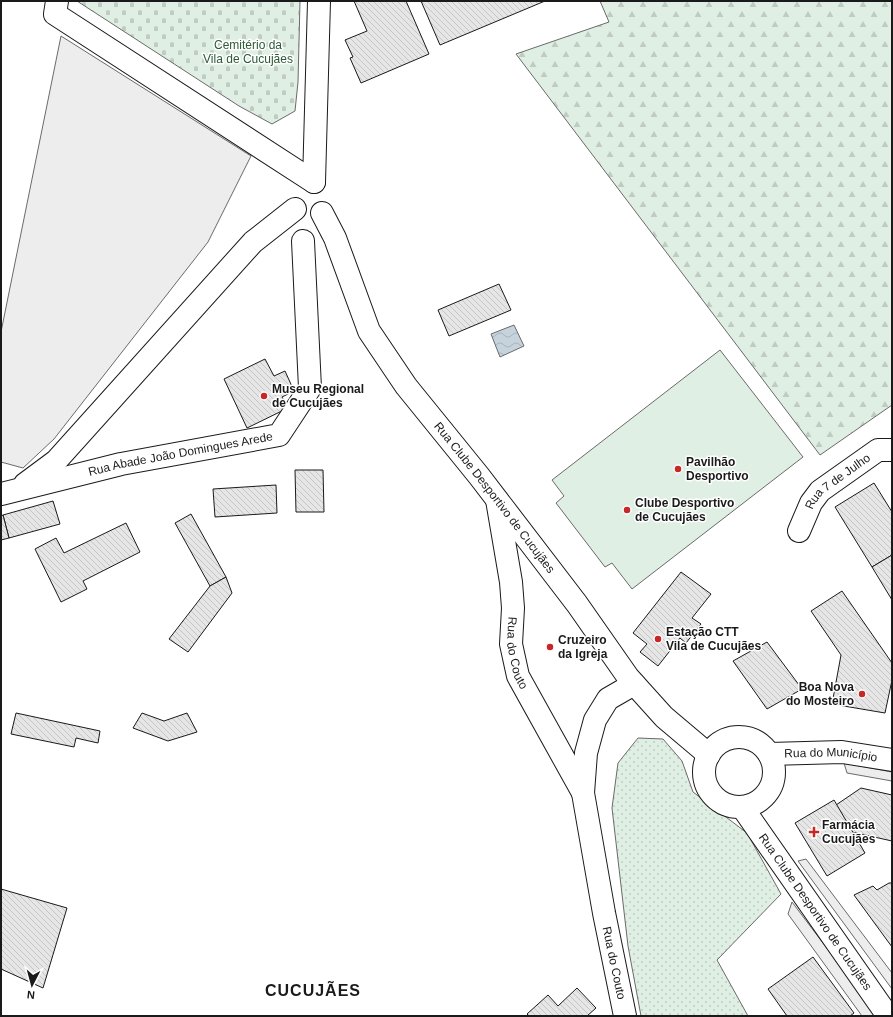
<svg xmlns="http://www.w3.org/2000/svg" width="893" height="1017" font-family="Helvetica,sans-serif">
<style>
.grass{fill:url(#grass-dots);stroke:#6a6a6a}
.forest{fill:url(#forest-firs);stroke:#6a6a6a}
.cemetery{fill:url(#cemetery-stones);stroke:#6a6a6a}
.garden{fill:#e0efe3;stroke:#6a6a6a}
.parking{fill:#ededed;stroke:#6a6a6a}
.water{fill:url(#water-waves);stroke:#6a6a6a}
.building{fill:url(#building-back-hatch);stroke:#1a1a1a}
.lines{fill:none;stroke-linecap:round;stroke-linejoin:round}
.minor-casing{stroke:#1a1a1a;stroke-width:24}
.minor{stroke:#fff;stroke-width:22}
.poi-dot{fill:#c62828;stroke:#fff;stroke-width:1.5}
.labels{text-anchor:middle;stroke-width:3;stroke-linejoin:round;paint-order:stroke}
.park-label{font-size:12px;fill:#2b5a34;stroke:#fff}
.poi-label{font-size:12px;font-weight:bold;fill:#1a1a1a;stroke:#fff;text-anchor:start}
.street-label{font-size:12px;fill:#1a1a1a;stroke:#fff}
.district-label{font-size:16px;font-weight:bold;letter-spacing:1px;fill:#1a1a1a;stroke:#fff}
</style>
<defs>
<pattern id="grass-dots" width="8" height="8" patternUnits="userSpaceOnUse"><rect width="8" height="8" fill="#e0efe3"/><path d="M2 2h.1M6 6h.1" fill="none" stroke="#c0ccc2" stroke-width="1.8" stroke-linecap="round"/></pattern>
<pattern id="forest-firs" width="22" height="20" patternUnits="userSpaceOnUse"><rect width="22" height="20" fill="#e0efe3"/><path d="M5 1l3.5 6h-7zM16 11l3.5 6h-7z" fill="#c0ccc2"/></pattern>
<pattern id="cemetery-stones" width="16" height="16" patternUnits="userSpaceOnUse"><rect width="16" height="16" fill="#e0efe3"/><path d="M2 7V4a2 2 0 0 1 4 0v3zM10 15v-3a2 2 0 0 1 4 0v3z" fill="#c0ccc2"/></pattern>
<pattern id="water-waves" width="16" height="10" patternUnits="userSpaceOnUse"><rect width="16" height="10" fill="#c6d2dc"/><path d="M0 5q4-4 8 0t8 0" fill="none" stroke="#aab4bc"/></pattern>
<pattern id="building-back-hatch" width="6" height="6" patternUnits="userSpaceOnUse"><rect width="6" height="6" fill="#e6e6e6"/><path d="M-1 5l2 2M0 0l6 6M5-1l2 2" fill="none" stroke="#c5c5c5"/></pattern>
</defs>
<rect width="100%" height="100%" fill="#fff"/>
<!-- grass -->
<polygon class="grass" points="638,738 663,739 682,761 693,792 747,833 781,894 717,960 748,1016 641,1016 628,946 612,808 618,763"/>
<!-- forest -->
<polygon class="forest" points="600,1 892,1 892,405 820,455 516,54 609,22"/>
<!-- cemetery -->
<polygon class="cemetery" points="77,1 300,1 298,82 295,111 272,124 239,106"/>
<!-- garden -->
<polygon class="garden" points="720,350 803,457 632,589 612,563 605,567 556,503 564,496 552,480"/>
<!-- parking -->
<g class="parking">
<polygon points="61,36 251,156 208,242 54,439 23,468 1,462 1,332"/>
<polygon points="844,763 892,772 892,781 847,773"/>
<polygon points="806,859 892,973 892,989 798,861"/>
<polygon points="792,902 878,1016 862,1016 788,914"/>
</g>
<!-- water -->
<polygon class="water" points="514,325 524,346 500,357 491,334"/>
<!-- building -->
<g class="building">
<polygon points="354,1 406,1 429,54 361,83 350,58 353,57 345,40 367,31"/>
<polygon points="421,1 545,1 440,45"/>
<polygon points="499,284 511,310 449,336 438,310"/>
<polygon points="265,359 274,376 285,371 294,391 282,397 288,408 247,428 224,379"/>
<polygon points="295,470 323,470 324,512 296,512"/>
<polygon points="874,483 892,512 892,555 872,567 835,507"/>
<polygon points="276,485 277,513 215,517 213,489"/>
<polygon points="53,501 60,524 9,538 3,515"/>
<polygon points="191,514 226,577 210,586 175,523"/>
<polygon points="3,515 9,538 1,540 1,516"/>
<polygon points="126,523 140,552 83,581 87,589 61,602 35,549 56,538 64,553"/>
<polygon points="892,555 892,600 872,567"/>
<polygon points="681,572 711,594 692,618 701,624 686,643 680,638 658,666 640,652 647,644 633,633"/>
<polygon points="226,577 232,593 188,652 169,639 210,586"/>
<polygon points="842,591 892,663 892,680 885,713 832,704 841,655 811,611"/>
<polygon points="767,642 802,689 767,709 733,661"/>
<polygon points="16,713 100,731 98,743 76,738 74,747 11,734"/>
<polygon points="142,713 164,721 187,713 197,732 168,741 133,728"/>
<polygon points="861,788 892,795 892,841 852,832 836,805"/>
<polygon points="834,800 865,853 827,876 795,823"/>
<polygon points="889,883 892,883 892,947 854,895 873,886 877,890"/>
<polygon points="1,889 67,908 43,988 1,969"/>
<polygon points="813,957 854,1013 850,1016 787,1016 768,989"/>
<polygon points="577,988 596,1008 587,1016 529,1016 527,1014 548,995 558,1006"/>
</g>
<g class="lines">
<!-- minor casing -->
<g class="minor-casing">
<g id="minor">
<polyline points="57,1 55,14 314,182"/>
<polyline points="314,182 319,1"/>
<path id="s1" d="M322 213 335 238 369 331 406 386 479 476 577 604 628 677 664 717 709 755"/>
<polyline points="25,484 56,461 253,242 295,209"/>
<path id="s2" d="M1 494 121 464 279 435 310 388 303 241"/>
<path id="s3" d="M497 500 511 582 513 608 511 644 518 676 583 793"/>
<path id="s4" d="M799 531 811 503 820 491 878 450H892"/>
<circle cx="739" cy="772" r="35"/>
<path id="s5" d="M769 754 842 752 892 760"/>
<path id="s6" d="M742 807 888 1016"/>
<polyline points="625,1016 604,913 583,793 586,753 595,720 608,699 634,684"/>
</g>
</g>
<!-- minor -->
<use href="#minor" class="minor"/>
</g>
<!-- markers -->
<g class="poi-dot">
<circle cx="264" cy="396" r="4"/>
<circle cx="678" cy="469" r="4"/>
<circle cx="627" cy="510" r="4"/>
<circle cx="658" cy="639" r="4"/>
<circle cx="550" cy="647" r="4"/>
<circle cx="862" cy="694" r="4"/>
<path d="M812 826h4v4h4v4h-4v4h-4v-4h-4v-4h4z"/>
</g>
<g class="labels">
<!-- park labels -->
<g class="park-label">
<text x="248" y="49">Cemitério da<tspan x="248" dy="14">Vila de Cucujães</tspan></text>
</g>
<!-- poi labels -->
<g class="poi-label">
<text x="272" y="393">Museu Regional<tspan x="272" dy="14">de Cucujães</tspan></text>
<text x="686" y="466">Pavilhão<tspan x="686" dy="14">Desportivo</tspan></text>
<text x="635" y="507">Clube Desportivo<tspan x="635" dy="14">de Cucujães</tspan></text>
<text x="666" y="636">Estação CTT<tspan x="666" dy="14">Vila de Cucujães</tspan></text>
<text x="558" y="644">Cruzeiro<tspan x="558" dy="14">da Igreja</tspan></text>
<text x="854" y="691" text-anchor="end">Boa Nova<tspan x="854" dy="14">do Mosteiro</tspan></text>
<text x="822" y="829">Farmácia<tspan x="822" dy="14">Cucujães</tspan></text>
</g>
<!-- street labels -->
<g class="street-label">
<text dy="4" stroke="none"><textPath href="#s2" startOffset="184">Rua Abade João Domingues Arede</textPath></text>
<text dy="4" stroke="none"><textPath href="#s4" startOffset="65">Rua 7 de Julho</textPath></text>
<text dy="4" stroke="none"><textPath href="#s1" startOffset="336">Rua Clube Desportivo de Cucujães</textPath></text>
<text dy="4" stroke="none"><textPath href="#s3" startOffset="155">Rua do Couto</textPath></text>
<text dy="4" stroke="none"><textPath href="#s5" startOffset="62">Rua do Município</textPath></text>
<text dy="4" stroke="none"><textPath href="#s6" startOffset="128">Rua Clube Desportivo de Cucujães</textPath></text>
<text transform="translate(614 963) rotate(78)" y="4">Rua do Couto</text>
</g>
<!-- district labels -->
<g class="district-label">
<text x="313" y="996">CUCUJÃES</text>
</g>
</g>
<!-- border -->
<rect width="893" height="1017" fill="none" stroke="#1a1a1a" stroke-width="4"/>
<!-- north arrow -->
<g transform="translate(32 985) rotate(186)" stroke="#ffffff" stroke-width="3" paint-order="stroke">
<path d="M0-3L7 15L0 10L-7 15Z" fill="#1a1a1a"/>
<text y="-6" font-size="11" font-weight="bold" text-anchor="middle" fill="#1a1a1a">N</text>
</g>
</svg>
